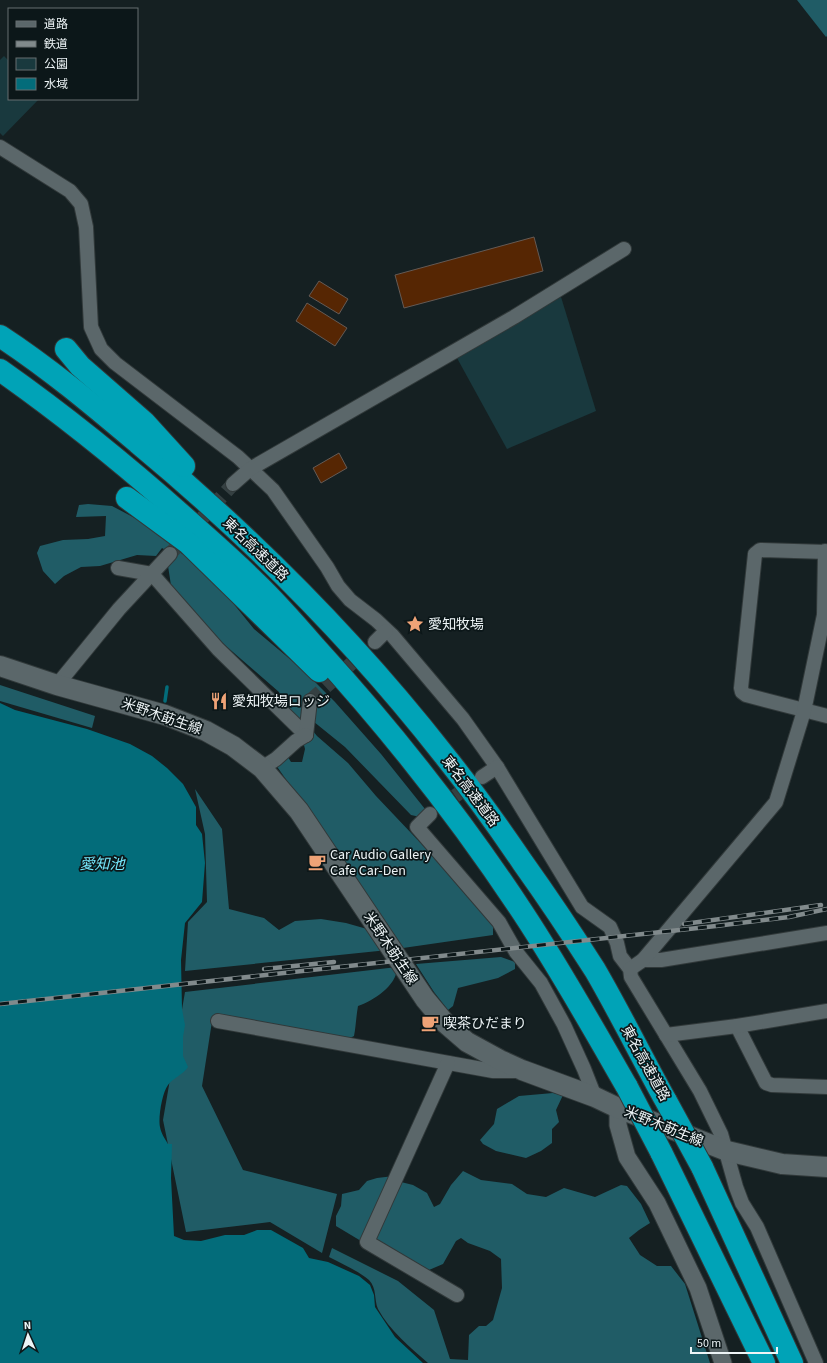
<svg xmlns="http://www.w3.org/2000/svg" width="827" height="1363" font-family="'Source Sans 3','Noto Sans JP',sans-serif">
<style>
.green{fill:#19393e}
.forest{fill:#205c66}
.water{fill:#036c7a}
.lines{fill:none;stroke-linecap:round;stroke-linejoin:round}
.stream{stroke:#036c7a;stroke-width:3.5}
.building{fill:#562603;stroke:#645a55}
.minor-tunnel{stroke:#354042;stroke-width:14;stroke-dasharray:14 7;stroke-linecap:butt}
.minor-casing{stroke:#31393a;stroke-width:16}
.tertiary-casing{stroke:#31393a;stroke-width:19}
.secondary-casing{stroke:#31393a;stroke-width:22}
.motorway-casing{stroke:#31393a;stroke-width:24}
.minor{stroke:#5b676a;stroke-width:14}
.tertiary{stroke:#5b676a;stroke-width:17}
.secondary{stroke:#5b676a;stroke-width:20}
.motorway{stroke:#00a3b7;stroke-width:22}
.rail-casing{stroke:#818a8c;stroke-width:4.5}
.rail{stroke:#0c1719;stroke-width:3;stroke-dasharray:9;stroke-linecap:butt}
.motorway-bridge-casing{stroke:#31393a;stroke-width:24;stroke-linecap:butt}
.motorway-bridge{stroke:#00a3b7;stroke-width:22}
.labels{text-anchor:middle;stroke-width:3.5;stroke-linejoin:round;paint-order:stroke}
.street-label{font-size:14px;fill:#edf4f6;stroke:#0c1719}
.poi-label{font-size:14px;fill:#edf4f6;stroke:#0c1719;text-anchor:start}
.water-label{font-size:15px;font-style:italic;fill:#76e9fd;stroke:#0c1719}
</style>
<rect width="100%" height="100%" fill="#152022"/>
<!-- green -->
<g class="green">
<polygon points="4,56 9,61 9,99 39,99 3,136 0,133 0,60"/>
<polygon points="561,297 596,411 507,449 457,358"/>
</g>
<!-- forest -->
<g class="forest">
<polygon points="797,0 827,0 827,36 826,37"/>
<polygon points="88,504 112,506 150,526 181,553 197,564 220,587 254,629 303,670 335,702 381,754 425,809 420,817 411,815 345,747 303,713 305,721 317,736 348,763 376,796 431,854 493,926 493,935 403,948 278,768 272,753 281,746 291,762 302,762 305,749 298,722 285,708 279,692 219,640 175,611 168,566 176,556 162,548 156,556 137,555 100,566 81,567 64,576 55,584 43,571 37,553 40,546 63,540 88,539 105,536 106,516 76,517 79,505"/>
<polygon points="0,685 95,716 92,728 0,701"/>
<polygon points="195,789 222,829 229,909 264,918 279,930 295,921 321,919 346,923 367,929 388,950 185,971 188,922 207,902 205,834"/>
<polygon points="501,957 515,962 515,969 498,978 458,988 453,1006 448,1010 434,992 416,964"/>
<path d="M397 967C398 985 373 1001 358 1006 356 1017 356 1026 354 1036L350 1038 213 1015 202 1086 243 1170 337 1194 322 1253 270 1222 186 1232 163 1120 185 992Z"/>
<polygon points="553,1093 563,1095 556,1110 559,1122 552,1129 552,1143 541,1151 526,1158 496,1151 483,1144 480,1140 494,1124 497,1109 519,1096"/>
<path d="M463 1171 481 1180 512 1184 527 1194 546 1197 564 1188 595 1197 621 1185 627 1186 641 1204 650 1223 639 1230 629 1238 640 1255 657 1266H671L685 1284 710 1363H428C410 1347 390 1331 378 1309 374 1300 377 1288 369 1280 357 1270 342 1264 329 1257L332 1248 398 1281 434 1310 450 1359 468 1360 469 1335 479 1326H486L493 1320 502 1288 501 1259 490 1251 468 1243 461 1238 456 1241 443 1264 429 1270 376 1243 373 1235 397 1181 413 1185 427 1193 434 1207 440 1204 451 1185Z"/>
<polygon points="394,1176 361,1241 336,1226 336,1216 341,1206 342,1194 359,1190 367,1181 377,1178"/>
</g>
<!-- water -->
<path class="water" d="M0 703 15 710 87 729 130 744 152 756 167 768 183 784 196 807V825L202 834 205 863 202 902 185 923 181 960 182 1009 185 1025 183 1037V1056L188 1067C183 1075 174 1077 168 1085 162 1093 158 1118 160 1127 161 1133 165 1139 168 1144H172L171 1178 174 1236 184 1240 201 1241 225 1235H244L257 1230H271L303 1248 309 1258 328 1262 359 1276 370 1285 374 1295 375 1307 395 1337 423 1363H0Z"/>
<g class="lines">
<!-- stream -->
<polyline class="stream" points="165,701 167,687"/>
</g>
<!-- building -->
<g class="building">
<polygon points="534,237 543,271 404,308 395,275"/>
<polygon points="319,281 348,299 339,314 309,296"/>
<polygon points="307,303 347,328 335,346 296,321"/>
<polygon points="339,453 347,468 321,483 313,468"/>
</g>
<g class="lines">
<!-- minor-tunnel -->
<g class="minor-tunnel">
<polyline points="170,554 233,484"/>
<polyline points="310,701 375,642"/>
<polyline points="438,808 475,782"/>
</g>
<!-- minor casing -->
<g class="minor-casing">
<g id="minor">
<polyline points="0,147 70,191 81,204 86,227 91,327 101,349 115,363 238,457 273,490 327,567 338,586 350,600 376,620 392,635 463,719 497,767 582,907 610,927 617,943 620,956 630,969 631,977 700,1091 721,1134 736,1187 742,1203 757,1227 816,1363"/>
<polyline points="233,484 250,469 514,317 624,249"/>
<polyline points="827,552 760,550 755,554 741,688 742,692 746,695 827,716"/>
<polyline points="118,568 152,574 218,649 306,735"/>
<polyline points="375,642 386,631"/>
<polyline points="57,685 119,609 170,554"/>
<polyline points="306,735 310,701"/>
<polyline points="262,768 276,759 296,741 306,735"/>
<polyline points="482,777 497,767"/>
<polyline points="430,814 417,827 499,922 516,952 541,983 564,1025 584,1069 595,1097"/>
<polyline points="643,960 661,960 827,933"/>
<polyline points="630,969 643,960 776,802 804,711 824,615 825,551"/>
<polyline points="218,1021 493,1071 520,1071"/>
<polyline points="737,1026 766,1083 772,1085 827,1087"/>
<polyline points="666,1035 737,1026 827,1011"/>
<polyline points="448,1063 367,1242 457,1295"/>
</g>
</g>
<!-- tertiary casing -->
<g class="tertiary-casing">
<polyline id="tertiary" points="618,1108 618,1125 627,1157 657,1203 698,1288 723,1363"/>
</g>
<!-- secondary casing -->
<g class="secondary-casing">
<polyline id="secondary" points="0,666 57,685 165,715 206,731 233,746 262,768 299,811 425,999 445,1023 467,1042 500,1060 522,1070 595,1097 618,1108 727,1151 782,1164 827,1167"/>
</g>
<!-- motorway casing -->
<g class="motorway-casing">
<g id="motorway">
<path d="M0 336C49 368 94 406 138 443 250 536 354 640 444 755 472 790 498 826 523 863 548 898 572 934 595 970 620 1013 642 1058 666 1101"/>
<polyline points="66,349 80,366 144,422 184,466"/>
<path d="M0 370C71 420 138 475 203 534 221 550 239 566 256 583 277 603 296 625 315 647 391 730 461 819 523 913 560 969 593 1028 627 1087"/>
<polyline points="127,498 188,543 319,671"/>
<polyline points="661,1152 764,1363"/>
<polyline points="702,1167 792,1363"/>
</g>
</g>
<!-- minor -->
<use href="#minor" class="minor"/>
<!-- tertiary -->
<use href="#tertiary" class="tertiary"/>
<!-- secondary -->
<use href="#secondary" class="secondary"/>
<!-- motorway -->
<use href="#motorway" class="motorway"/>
<!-- rail casing -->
<g class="rail-casing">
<g id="rail">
<polyline points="684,924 821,905"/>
<polyline points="264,969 334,962"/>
<polyline points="0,1004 716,926 789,917 827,909"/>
</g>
</g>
<!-- rail -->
<use href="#rail" class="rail"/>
<!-- motorway-bridge casing -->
<g class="motorway-bridge-casing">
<g id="motorway-bridge">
<polyline points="627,1087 661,1152"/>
<polyline points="666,1101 702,1167"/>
</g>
</g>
<!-- motorway-bridge -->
<use href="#motorway-bridge" class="motorway-bridge"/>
</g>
<!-- icons -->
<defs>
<g id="sight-bare" transform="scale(1.38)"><path d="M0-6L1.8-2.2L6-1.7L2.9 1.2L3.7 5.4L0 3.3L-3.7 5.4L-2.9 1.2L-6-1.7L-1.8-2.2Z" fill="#efa377" stroke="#0c1719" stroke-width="2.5" paint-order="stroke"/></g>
<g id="restaurant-bare" transform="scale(1.38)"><path d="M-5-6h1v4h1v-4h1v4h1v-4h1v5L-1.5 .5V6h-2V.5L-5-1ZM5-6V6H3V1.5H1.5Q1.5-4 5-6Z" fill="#efa377" stroke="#0c1719" stroke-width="2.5" paint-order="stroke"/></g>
<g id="cafe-bare" transform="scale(1.38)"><path d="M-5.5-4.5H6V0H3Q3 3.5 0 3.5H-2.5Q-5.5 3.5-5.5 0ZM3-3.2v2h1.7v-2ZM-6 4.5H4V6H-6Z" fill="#efa377" stroke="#0c1719" stroke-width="2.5" paint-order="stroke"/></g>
</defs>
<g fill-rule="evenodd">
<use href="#sight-bare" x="415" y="624"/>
<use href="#restaurant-bare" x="219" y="701"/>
<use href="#cafe-bare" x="317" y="862"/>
<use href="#cafe-bare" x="430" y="1023"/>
</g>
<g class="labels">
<!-- street labels -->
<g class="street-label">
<text transform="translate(256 549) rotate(44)" y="5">東名高速道路</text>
<text transform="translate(162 716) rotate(19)" y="5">米野木莇生線</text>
<text transform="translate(471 791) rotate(53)" y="5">東名高速道路</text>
<text transform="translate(391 948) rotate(56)" y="5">米野木莇生線</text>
<text transform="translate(646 1063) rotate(61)" y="5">東名高速道路</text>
<text transform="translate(664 1126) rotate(22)" y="5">米野木莇生線</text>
</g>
<!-- poi labels -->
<g class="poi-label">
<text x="428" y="629">愛知牧場</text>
<text x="232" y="706">愛知牧場ロッジ</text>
<text x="330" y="859">Car Audio Gallery<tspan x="330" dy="16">Cafe Car-Den</tspan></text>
<text x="443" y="1028">喫茶ひだまり</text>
</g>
<!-- water labels -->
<g class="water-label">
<text x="102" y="869">愛知池</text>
</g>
</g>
<!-- legend -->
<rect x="8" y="8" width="130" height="92" fill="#0c1719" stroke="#666f71"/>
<rect x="16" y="21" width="20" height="6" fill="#5b676a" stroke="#666f71"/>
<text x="44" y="28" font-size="12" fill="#edf4f6">道路</text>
<rect x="16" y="41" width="20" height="6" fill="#818a8c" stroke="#666f71"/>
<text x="44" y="48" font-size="12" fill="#edf4f6">鉄道</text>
<rect x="16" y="58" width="20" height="12" fill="#19393e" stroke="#666f71"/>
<text x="44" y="68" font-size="12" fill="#edf4f6">公園</text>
<rect x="16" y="78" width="20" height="12" fill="#036c7a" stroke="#666f71"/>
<text x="44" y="88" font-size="12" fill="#edf4f6">水域</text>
<!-- north arrow -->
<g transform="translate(28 1335) rotate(357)" stroke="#0c1719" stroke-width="3" paint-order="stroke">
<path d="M0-3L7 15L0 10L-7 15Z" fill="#edf4f6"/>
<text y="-6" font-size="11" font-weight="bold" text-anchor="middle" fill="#edf4f6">N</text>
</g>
<!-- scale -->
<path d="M691 1347v6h86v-6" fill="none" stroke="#edf4f6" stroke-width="2"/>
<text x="697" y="1347" font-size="12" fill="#edf4f6" stroke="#0c1719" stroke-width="3" paint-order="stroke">50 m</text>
</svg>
